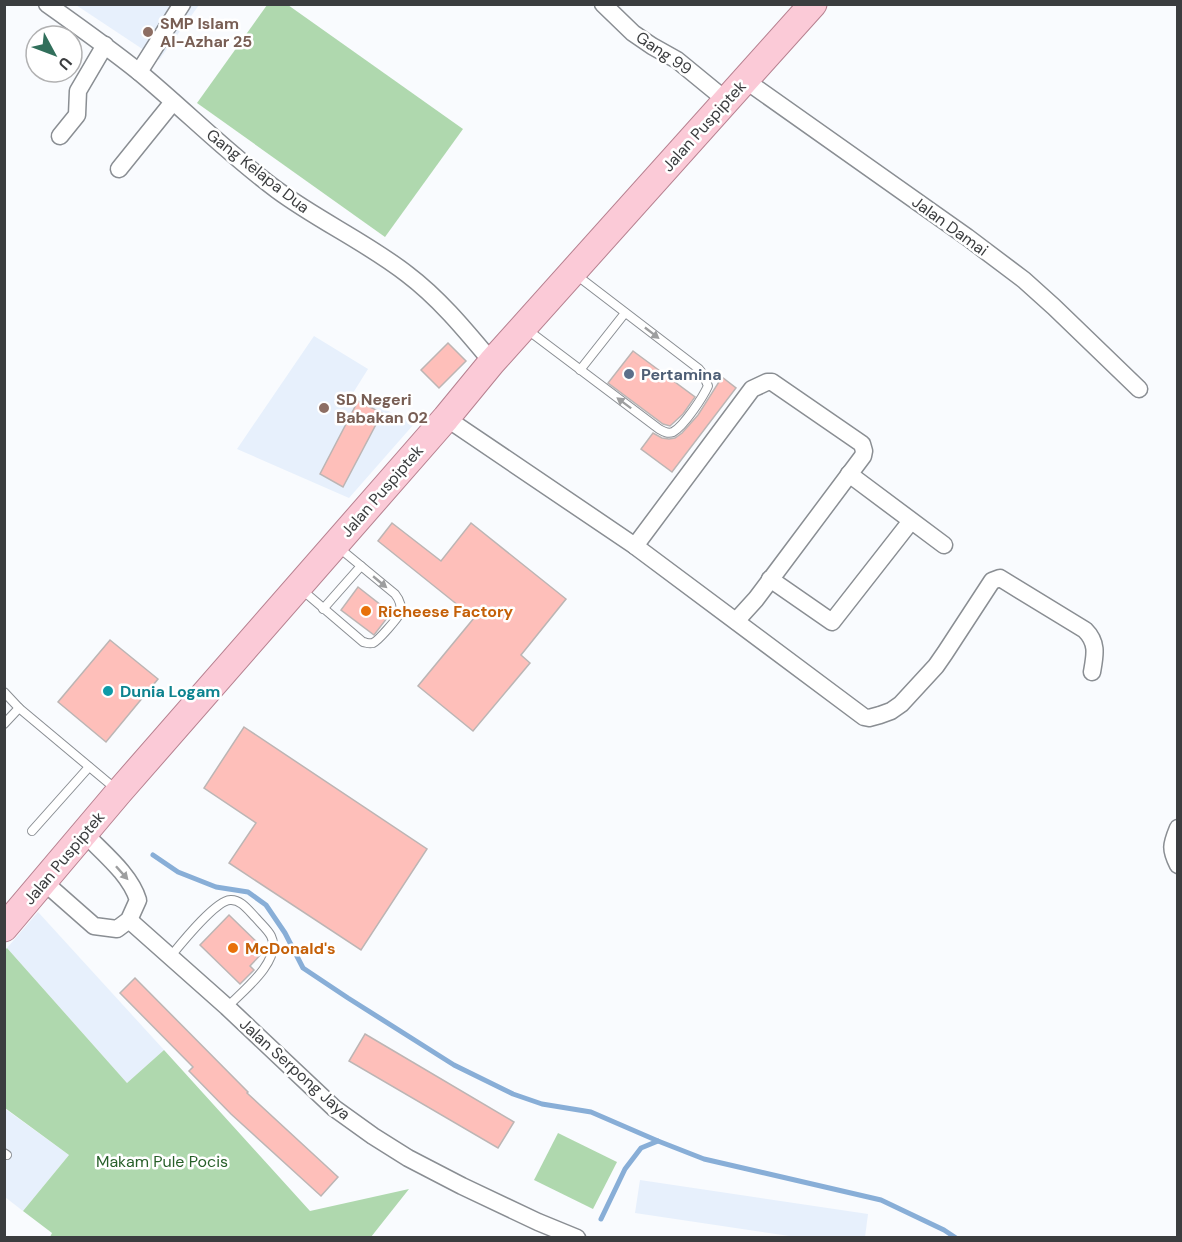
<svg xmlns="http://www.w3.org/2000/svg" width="1182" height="1242" viewBox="0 0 1182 1242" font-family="'DM Sans',sans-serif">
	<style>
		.built { fill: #e7f0fc }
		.green { fill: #afd8ae }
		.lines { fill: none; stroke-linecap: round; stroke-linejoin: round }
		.stream { stroke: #88aed7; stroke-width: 5 }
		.building { fill: #febfba; stroke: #bcb5b4; stroke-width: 1.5 }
		.lane-casing { stroke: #8a8e93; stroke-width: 10 }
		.street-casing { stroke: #8a8e93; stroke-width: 19 }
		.primary-casing { stroke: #b68190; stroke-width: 29 }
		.lane { stroke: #fff; stroke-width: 8 }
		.street { stroke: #fff; stroke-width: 16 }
		.primary { stroke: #fbcad7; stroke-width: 27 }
		.oneway { fill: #9d9e9f }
		.education-dot { fill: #8d6e63; stroke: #fff; stroke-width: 2 }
		.service-dot { fill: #5c6f8a; stroke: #fff; stroke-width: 2 }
		.food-dot { fill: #e8710a; stroke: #fff; stroke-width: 2 }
		.culture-dot { fill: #0f9aa8; stroke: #fff; stroke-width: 2 }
		.labels { text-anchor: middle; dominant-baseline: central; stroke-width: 5; stroke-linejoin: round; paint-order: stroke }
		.education-label { font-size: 16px; font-weight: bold; fill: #785e54; stroke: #fff; text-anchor: start }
		.street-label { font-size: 16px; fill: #3b3d3f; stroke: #fff }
		.service-label { font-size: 16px; font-weight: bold; fill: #4e5e75; stroke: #fff; text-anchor: start }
		.food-label { font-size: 16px; font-weight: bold; fill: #c56008; stroke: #fff; text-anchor: start }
		.culture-label { font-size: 16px; font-weight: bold; fill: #0d838f; stroke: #fff; text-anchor: start }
		.park-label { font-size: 16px; fill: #275f29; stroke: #fff }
	</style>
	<rect width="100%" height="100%" fill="#f9fbfe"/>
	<!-- built -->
	<g class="built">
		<path d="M76 5H199L159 60Z"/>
		<path d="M314 336 368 369 353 393 414 424 349 498 237 449Z"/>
		<path d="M38 912 164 1050 127 1083 7 948Z"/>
		<path d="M4 1108 69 1155 23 1211 5 1197Z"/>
		<path d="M640 1180 868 1214 865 1237H796L635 1213Z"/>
	</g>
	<!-- green -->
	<g class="green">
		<path d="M267 5H288L463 129 385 237 197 103Z"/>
		<path d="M7 948 127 1083 164 1050 310 1211 409 1189 371 1237H50L52 1233 23 1211 69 1155 5 1108 4 951Z"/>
		<path d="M558 1133 617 1162 593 1209 534 1180Z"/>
	</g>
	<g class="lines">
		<!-- stream -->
		<g class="stream">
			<path d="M153 855 178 872 216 887 248 892 266 905 285 933 303 968 348 998 454 1065 513 1094 542 1104 591 1112 658 1141 704 1159 881 1200 944 1230 956 1238"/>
			<path d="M601 1219 625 1169 641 1148 658 1141"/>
		</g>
	</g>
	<!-- building -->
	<g class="building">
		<path d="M448 343 466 361 439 388 421 370Z"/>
		<path d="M633 351 695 397 683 414 670 426 663 424 608 383Z"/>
		<path d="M722 377 736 388 672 472 641 449 653 433 662 438 669 439 675 438 682 433 698 415Z"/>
		<path d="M358 401 382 413 343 487 320 474Z"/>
		<path d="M392 523 441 561 471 523 566 599 521 655 530 663 473 731 418 686 474 618 378 541Z"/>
		<path d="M358 587 391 613 374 635 341 610Z"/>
		<path d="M110 640 158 679 106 742 58 702Z"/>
		<path d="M244 727 427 849 361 950 229 863 256 823 204 788Z"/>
		<path d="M229 915 265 950 250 966 254 970 240 984 200 945Z"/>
		<path d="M135 978 248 1092 247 1093 338 1177 321 1196 231 1114 189 1071 193 1067 120 993Z"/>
		<path d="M365 1034 514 1122 498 1148 349 1061Z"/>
	</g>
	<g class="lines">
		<!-- lane casing -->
		<g class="lane-casing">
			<g id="lane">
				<path d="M525 328 659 429C664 432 668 434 673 432 684 426 703 397 708 386L703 374 699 369 575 274"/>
				<path d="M580 370 625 313"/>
				<path d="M301 589 363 642C368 643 369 644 373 643 378 641 398 618 400 613 402 606 399 599 395 594L338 547"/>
				<path d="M323 609 361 566"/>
				<path d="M4 692 19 708 117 790"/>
				<path d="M4 724 19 708"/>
				<path d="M32 831 89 767"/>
				<path d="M170 957C180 945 215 901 230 900 241 899 249 911 256 918 261 924 268 930 271 936 283 960 242 992 227 1007"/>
				<path d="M4 1153 7 1155"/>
			</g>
		</g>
		<!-- street casing -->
		<g class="street-casing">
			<g id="street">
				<path d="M47 4C78 26 109 48 139 72 185 110 228 154 277 190 319 221 366 242 407 274 440 299 466 331 492 362"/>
				<path d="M603 4 633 33 652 46 677 60 727 101"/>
				<path d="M139 72 182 4"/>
				<path d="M745 80 967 237 1024 280 1054 307 1139 389"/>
				<path d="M60 136 77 115 78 91 105 45"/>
				<path d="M119 169 173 102"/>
				<path d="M446 418 635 546 864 717 869 718 880 715 891 711 901 704 936 666 945 653 992 581 1000 578 1085 630C1098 643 1095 655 1092 672"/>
				<path d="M849 474 944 545"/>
				<path d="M635 546 752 389 767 382H772L862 444 864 451 863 456 756 599 736 621"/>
				<path d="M770 579 832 622 911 521"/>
				<path d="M1178 828C1171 845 1170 849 1178 865"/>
				<path d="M44 882 94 926 117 929 129 920 138 900C130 874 103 853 84 833"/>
				<path d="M129 920 227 1007 334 1108 373 1136 408 1158 462 1186 538 1222 577 1238"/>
			</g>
		</g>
		<!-- primary casing -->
		<g class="primary-casing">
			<path id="primary" d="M4 928 119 792 446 418 492 362 813 4"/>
		</g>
		<!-- lane -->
		<use href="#lane" class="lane"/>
		<!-- street -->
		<use href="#street" class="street"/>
		<!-- primary -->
		<use href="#primary" class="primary"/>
	</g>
	<!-- one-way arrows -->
	<defs><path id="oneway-solid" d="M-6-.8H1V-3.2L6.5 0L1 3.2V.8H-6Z" transform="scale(1.5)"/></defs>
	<g class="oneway">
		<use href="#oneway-solid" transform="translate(652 333) rotate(38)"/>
		<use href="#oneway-solid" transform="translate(624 403) rotate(-143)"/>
		<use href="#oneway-solid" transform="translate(380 582) rotate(40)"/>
		<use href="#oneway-solid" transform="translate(122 873) rotate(48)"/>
	</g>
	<!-- markers -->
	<g class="education-dot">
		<circle cx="148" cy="32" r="6"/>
		<circle cx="324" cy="408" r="6"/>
	</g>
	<circle class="service-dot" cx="629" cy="374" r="6"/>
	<g class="food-dot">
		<circle cx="366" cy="611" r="6"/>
		<circle cx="233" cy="948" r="6"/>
	</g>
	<circle class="culture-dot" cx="108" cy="691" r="6"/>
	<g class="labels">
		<!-- education labels -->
		<g class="education-label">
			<text x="160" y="23">SMP Islam<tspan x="160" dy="18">Al-Azhar 25</tspan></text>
			<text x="336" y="399">SD Negeri<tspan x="336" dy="18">Babakan 02</tspan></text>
		</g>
		<!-- street labels -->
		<g class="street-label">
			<text transform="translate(664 53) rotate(34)">Gang 99</text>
			<text transform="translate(704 126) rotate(-48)">Jalan Puspiptek</text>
			<text transform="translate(258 171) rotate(38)">Gang Kelapa Dua</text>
			<text transform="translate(950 226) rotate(36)">Jalan Damai</text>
			<text transform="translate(382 491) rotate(-49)">Jalan Puspiptek</text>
			<text transform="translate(64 858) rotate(-50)">Jalan Puspiptek</text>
			<text transform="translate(295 1069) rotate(42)">Jalan Serpong Jaya</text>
		</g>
		<!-- service labels -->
		<g class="service-label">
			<text x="641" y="374">Pertamina</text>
		</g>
		<!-- food labels -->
		<g class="food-label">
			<text x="378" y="611">Richeese Factory</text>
			<text x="245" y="948">McDonald's</text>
		</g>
		<!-- culture labels -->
		<g class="culture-label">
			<text x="120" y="691">Dunia Logam</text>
		</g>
		<!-- park labels -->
		<g class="park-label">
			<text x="162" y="1161">Makam Pule Pocis</text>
		</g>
	</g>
	<!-- border -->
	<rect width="1182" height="1242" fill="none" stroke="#3b3d3f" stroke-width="12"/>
	<!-- north arrow -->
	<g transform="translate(54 54) rotate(131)"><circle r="28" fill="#ffffff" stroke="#b1b1b2" stroke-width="1.5"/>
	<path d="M0-4.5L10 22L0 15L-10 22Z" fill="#316f5b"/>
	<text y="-9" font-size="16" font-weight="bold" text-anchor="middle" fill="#3b3d3f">U</text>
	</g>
</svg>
